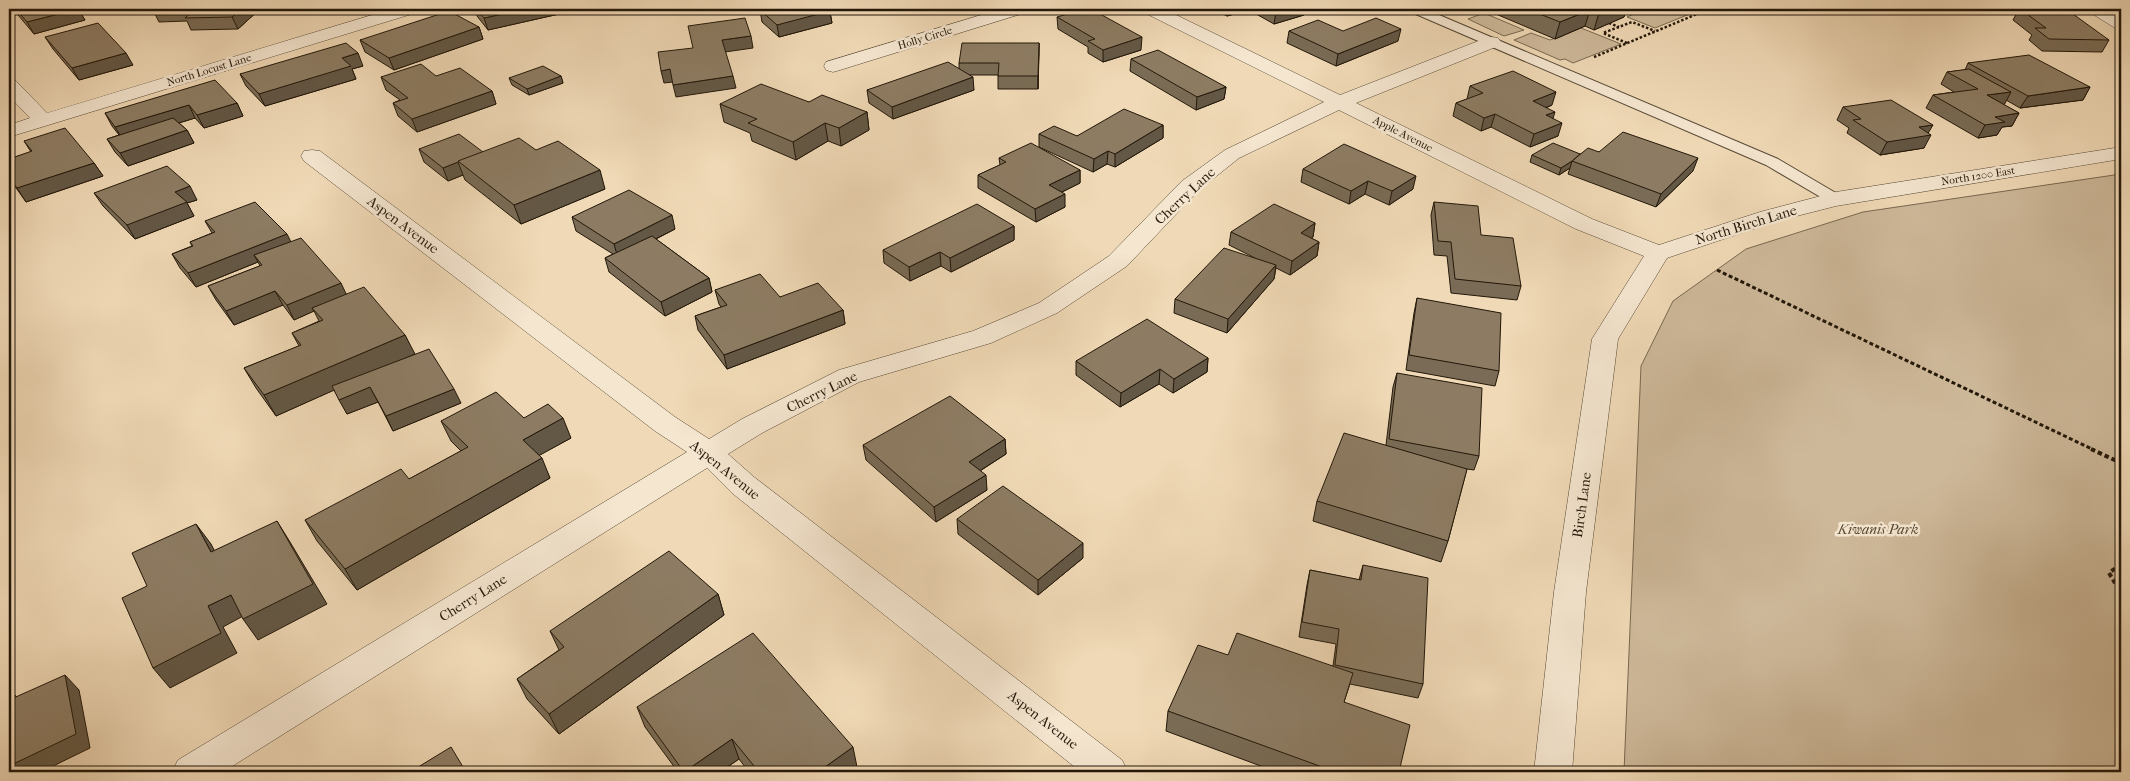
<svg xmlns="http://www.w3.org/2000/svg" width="2130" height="781" viewBox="0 0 2130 781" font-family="'IM FELL French Canon',serif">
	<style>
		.green { fill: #cdb899; stroke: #786851 }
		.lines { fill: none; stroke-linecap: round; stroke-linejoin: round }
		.service-casing { stroke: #564834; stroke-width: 2 }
		.minor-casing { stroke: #564834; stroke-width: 1 }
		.path-far2 { stroke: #221709; stroke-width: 2.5; stroke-dasharray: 2.5 2; stroke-linecap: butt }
		.path-far1 { stroke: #221709; stroke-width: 3; stroke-dasharray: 4 2.5; stroke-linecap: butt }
		.path { stroke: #221709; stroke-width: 4; stroke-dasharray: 4.5 3; stroke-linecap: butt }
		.service { fill: #f5e6d0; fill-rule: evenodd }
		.minor { fill: #f5e6d0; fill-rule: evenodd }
		.wall { fill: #796b55; stroke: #221709 }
		.shaded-wall { fill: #635745; stroke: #221709 }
		.building { fill: #8d7c63; stroke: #221709 }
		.labels { text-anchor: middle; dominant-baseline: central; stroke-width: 5; stroke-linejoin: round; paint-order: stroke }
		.far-street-label { font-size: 11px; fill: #221709; stroke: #f5e6d0 }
		.street-label { font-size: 14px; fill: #221709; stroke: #f5e6d0 }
		.park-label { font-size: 14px; font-style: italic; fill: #554734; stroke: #f5e6d0 }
	</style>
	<rect width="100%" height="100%" fill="#f0d9b6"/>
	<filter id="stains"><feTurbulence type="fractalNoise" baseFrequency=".004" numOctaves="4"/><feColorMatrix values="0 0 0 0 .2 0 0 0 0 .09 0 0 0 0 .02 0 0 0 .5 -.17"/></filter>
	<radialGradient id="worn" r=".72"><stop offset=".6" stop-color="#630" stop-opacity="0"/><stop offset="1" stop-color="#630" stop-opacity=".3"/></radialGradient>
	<!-- green -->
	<g class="green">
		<path d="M1646 9H1702L1655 28 1627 17Z"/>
		<path d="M1484 13 1524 30 1504 36 1468 19Z"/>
		<path d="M1581 28 1621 44 1573 63 1565 59 1560 60 1514 40 1531 33 1550 40Z"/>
		<path d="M2121 174V772H1624L1641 366 1673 301 1746 249 1863 212Z"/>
	</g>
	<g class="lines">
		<!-- service casing -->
		<g class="service-casing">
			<path id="service" d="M1409 9H1425L1778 159 1841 196 1843 199 1841 202H1829L1766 165 1411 12Z"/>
		</g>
		<!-- minor casing -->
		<g class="minor-casing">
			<g id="minor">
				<path d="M392 9H418L415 13 9 137V125L30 118 9 96V79L16 81 47 113Z"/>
				<path d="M1001 9H1027L1024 13 840 70 833 72 826 70 824 66 826 62Z"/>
				<path d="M1142 9H1164L1340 95 1486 38 1492 37 1498 38 1501 42 1498 46 1356 103 1592 219 1659 245 1760 212 1836 192 2121 147V159L1836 206 1777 221 1667 258 1618 339 1586 592 1572 772H1534L1554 592 1592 339 1644 256 1576 229 1339 110 1239 158 1198 191 1127 266 1057 313 991 343 859 382 762 433 728 454 754 477 1122 760 1128 772H1081L732 493 707 468 223 772H172L178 760 687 452 655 431 304 161 301 156 304 151 312 150 320 151 675 417 709 439 742 419 839 370 973 331 1039 303 1109 256 1182 181 1225 150 1324 102 1145 13Z"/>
				<path d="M2088 9H2109L2121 17V29L2115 28 2091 13Z"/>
			</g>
		</g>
		<!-- path-far2 -->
		<g class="path-far2">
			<path d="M1609 23 1619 27"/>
			<path d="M1627 43 1603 33 1632 22 1655 31"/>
			<path d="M1594 57 1709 9"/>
		</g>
		<!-- path-far1 -->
		<path class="path-far1" d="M1717 270 2094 450"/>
		<!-- path -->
		<g class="path">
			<path d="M2091 449 2121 463"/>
			<path d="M2121 564 2109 573 2121 593"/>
		</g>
		<!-- service -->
		<use href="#service" class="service"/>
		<!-- minor -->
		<use href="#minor" class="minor"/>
	</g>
	<!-- wall -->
	<g class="wall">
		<path d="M13 9H78L85 20 34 34Z"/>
		<path d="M155 9H260L238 29 191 30 187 21 159 22 153 10Z"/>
		<path d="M475 9H567L568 12 488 30 477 16Z"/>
		<path d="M766 9H841L830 12 832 23 779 37 762 22 760 10Z"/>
		<path d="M1213 9H1305L1304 15 1274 24 1249 10 1227 16Z"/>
		<path d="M1484 9H1628H1626L1624 17 1594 30 1585 26 1555 39Z"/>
		<path d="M2019 9H2040L2109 40 2102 52 2042 51 2029 40 2032 35 2013 20Z"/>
		<path d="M1057 17 1141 50 1103 62 1088 53V47L1058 29Z"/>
		<path d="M479 27 483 39 394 70 365 52 360 40Z"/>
		<path d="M1289 31 1398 41 1336 66 1287 43Z"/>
		<path d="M45 37 133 65 79 80 53 49Z"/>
		<path d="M1039 43 1038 89H998V75H969L974 90 893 119 869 103 867 90 959 69V63Z"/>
		<path d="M1131 59 1226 87 1224 99 1196 110 1130 71Z"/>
		<path d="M1968 63 2090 87 2083 100 2020 108 2006 100 2004 105 2019 113 2012 126 2002 127 1997 135 1978 138 1926 108 1933 95 1954 92 1941 84 1947 72 1965 70Z"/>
		<path d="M363 66 352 69 356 79 265 106 246 86 240 74Z"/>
		<path d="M436 76 492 91 496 104 417 132 398 116 393 103 400 100 386 90 381 77Z"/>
		<path d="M561 76 563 83 529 95 512 85 509 78Z"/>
		<path d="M1470 86 1552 105 1546 108 1553 118 1558 136 1530 147 1491 127 1481 131 1453 116 1456 103 1467 99Z"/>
		<path d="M809 102 867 112 869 130 841 146 828 141 796 160 752 141 750 133 724 122 720 104Z"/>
		<path d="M237 103 243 116 204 128 195 118 179 123 187 130 194 143 128 166 115 152 107 139 119 135 112 126 105 113Z"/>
		<path d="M1843 107 1928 133 1924 148 1880 155 1847 133 1849 128 1837 120Z"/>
		<path d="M1163 125V138L1115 167 1107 164 1093 172 1039 147V134L1077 136Z"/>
		<path d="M24 141 94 163 103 176 26 202 9 178V159L31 152Z"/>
		<path d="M419 149 483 152 536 150 605 189 521 224 465 180 463 175 448 181 424 162Z"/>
		<path d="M1599 152 1693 171 1656 207 1568 174 1570 168 1559 175 1530 162 1532 155 1580 154Z"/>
		<path d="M999 158 1080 170V183L1062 192 1065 207 1036 222 978 188V175L1000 165Z"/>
		<path d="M1303 169 1413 189 1389 205 1365 194 1349 204 1301 182Z"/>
		<path d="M94 193 197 200 187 203 194 216 135 239 103 206Z"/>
		<path d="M1434 202 1481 235 1521 286 1517 300 1451 293 1447 256 1434 255 1431 215Z"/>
		<path d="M572 217 675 229 656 239 709 278 712 292 665 316 609 272 605 258 613 254 576 231Z"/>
		<path d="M205 221 291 242 346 294 405 335 414 354 461 403 393 431 378 402 347 414 334 390 276 416 256 388 244 368 299 346 292 333 319 321 314 311 294 320 283 305 234 325 216 300 208 286 260 266 258 262 196 287 180 268 172 254 192 246 190 242 212 233Z"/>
		<path d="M1315 223 1313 237 1311 238 1319 242 1317 256 1290 275 1276 268 1274 279 1227 333 1174 313 1175 299 1255 258 1229 245 1231 232Z"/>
		<path d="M1014 226V240L951 272 941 266 910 281 884 263 883 250Z"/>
		<path d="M715 290 780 297 843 310 845 324 727 369 698 330 695 316 721 307 719 304Z"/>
		<path d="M1417 298 1499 371 1495 386 1406 370 1414 313Z"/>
		<path d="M1208 358 1207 372 1173 393 1159 384 1120 407 1076 375V361Z"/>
		<path d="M1397 373 1479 456 1474 470 1467 469 1448 541 1441 562 1313 521 1317 501 1386 445 1393 387Z"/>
		<path d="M524 418 571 438 539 455 550 478 357 590 317 541 305 520 409 479 461 451 451 441 441 421Z"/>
		<path d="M1005 439 1006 454 980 471 987 490 936 522 866 460 863 445Z"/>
		<path d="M957 519 1083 558 1038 595 958 534Z"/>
		<path d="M1363 565 1423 684 1418 698 1350 684 1344 702 1399 772H1277L1166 731 1168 711 1228 655 1333 666 1336 644 1299 637 1307 585 1310 570 1359 580Z"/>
		<path d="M718 594 724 615 559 734 527 699 517 679 559 650 550 631Z"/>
		<path d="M637 707 857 767 850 772H749L739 759 720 772H678L645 727Z"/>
	</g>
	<!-- shaded-wall -->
	<g class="shaded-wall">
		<path d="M78 9 85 20 34 34 27 22Z"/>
		<path d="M241 9H260L238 29 232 17Z"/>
		<path d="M526 9H567L568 12 488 30 484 18Z"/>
		<path d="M820 9H841L830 12 832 23 779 37 777 25Z"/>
		<path d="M873 9H885L874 12Z"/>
		<path d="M1227 9H1249V10L1227 16Z"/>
		<path d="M1287 9H1305L1304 15 1274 24 1276 12Z"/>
		<path d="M1609 9H1628H1626L1624 17 1594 30 1599 13Z"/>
		<path d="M1590 10 1585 26 1555 39 1560 22Z"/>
		<path d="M479 27 483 39 394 70 389 58Z"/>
		<path d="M1401 29 1398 41 1336 66 1338 54Z"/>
		<path d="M751 36 753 48 725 52 722 40Z"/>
		<path d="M1142 37 1141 50 1103 62V50Z"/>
		<path d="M1039 43V55L1038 89V76Z"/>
		<path d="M126 53 133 65 79 80 72 68Z"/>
		<path d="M358 53 363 66 352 69 356 79 265 106 259 94 342 58Z"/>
		<path d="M670 69 673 82 664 83 661 71Z"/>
		<path d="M561 76 563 83 529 95 527 89Z"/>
		<path d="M733 76 736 88 676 97 673 85Z"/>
		<path d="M973 77 974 90 893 119 892 107Z"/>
		<path d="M1226 87 1224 99 1196 110 1197 97Z"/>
		<path d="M2090 87 2083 100 2020 108 2028 96Z"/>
		<path d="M492 91 496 104 417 132 412 119Z"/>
		<path d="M1556 92 1552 105 1529 114 1533 101Z"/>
		<path d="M2011 92 2004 105 1987 95Z"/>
		<path d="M237 103 243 116 204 128 197 115Z"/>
		<path d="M189 105 195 118 123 140 115 127Z"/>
		<path d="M867 112 869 130 841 146 839 128Z"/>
		<path d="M1555 112 1551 125 1546 115Z"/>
		<path d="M2019 113 2012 126 2002 127 1997 135 1978 138 1985 125 1995 117Z"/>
		<path d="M1495 114 1491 127 1481 131 1484 118Z"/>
		<path d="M825 123 828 141 796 160 793 142Z"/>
		<path d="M1562 123 1558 136 1530 147 1534 134Z"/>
		<path d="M1163 125V138L1115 167V154Z"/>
		<path d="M1933 125 1927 135H1931L1924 148 1880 155 1887 142 1919 127Z"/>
		<path d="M187 130 194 143 128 166 120 153Z"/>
		<path d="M1108 151 1107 164 1093 172 1094 159Z"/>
		<path d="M1698 158 1693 171 1656 207 1661 194Z"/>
		<path d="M1572 161 1570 168 1559 175 1561 168Z"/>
		<path d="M458 162 463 175 448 181 443 168Z"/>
		<path d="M94 163 103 176 26 202 17 188Z"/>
		<path d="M600 170 605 189 521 224 514 205Z"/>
		<path d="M1080 170V183L1050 198 1049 185Z"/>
		<path d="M1416 176 1413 189 1389 205 1392 191Z"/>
		<path d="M1368 181 1365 194 1349 204 1351 191Z"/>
		<path d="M190 186 197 200 187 203 194 216 135 239 127 225 175 192Z"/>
		<path d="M1065 194V207L1036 222 1035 209Z"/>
		<path d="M672 215 675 229 618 258 614 244Z"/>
		<path d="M1315 223 1313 237 1298 247 1301 233Z"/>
		<path d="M1014 226V240L951 272 950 258Z"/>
		<path d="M287 234 294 248 254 255 258 262 196 287 188 273Z"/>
		<path d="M1319 242 1317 256 1290 275 1292 261Z"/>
		<path d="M940 252 941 266 910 281 909 267Z"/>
		<path d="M1276 265 1274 279 1227 333 1228 319Z"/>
		<path d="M709 278 712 292 665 316 661 302Z"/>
		<path d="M341 283 348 298 312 308 314 311 294 320 287 305Z"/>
		<path d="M275 291 283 305 234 325 226 311Z"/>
		<path d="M843 310 845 324 727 369 724 355Z"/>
		<path d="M405 335 415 354 276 416 264 395Z"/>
		<path d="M1208 358 1207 372 1173 393 1174 379Z"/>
		<path d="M1160 369 1159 384 1120 407 1121 393Z"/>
		<path d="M370 387 378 402 347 414 339 400Z"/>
		<path d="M454 389 461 403 393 431 386 416Z"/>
		<path d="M563 418 571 438 531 460 523 440Z"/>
		<path d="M1005 439 1006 454 970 477 969 462Z"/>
		<path d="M542 458 550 478 357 590 345 569Z"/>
		<path d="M986 475 987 490 936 522 934 507Z"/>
		<path d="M277 521 290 542 327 604 258 640 243 619Z"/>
		<path d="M196 524 211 544 226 573 211 552Z"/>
		<path d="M1083 543V558L1038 595V580Z"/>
		<path d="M718 594 724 615 559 734 549 714Z"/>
		<path d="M231 595 245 615 223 627 237 653 170 688 153 668 208 606Z"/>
		<path d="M9 599 14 612 9 615Z"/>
		<path d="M65 675 79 690 90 748 41 772H9V766Z"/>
		<path d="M9 689 19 699 9 702Z"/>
		<path d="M732 739 739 759 720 772H684Z"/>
		<path d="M853 747 857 767 850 772H818Z"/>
	</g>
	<!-- building -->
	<g class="building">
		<path d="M16 9H78L27 22Z"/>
		<path d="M155 9H241L232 17 185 18 195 9 153 10Z"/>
		<path d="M476 9H526L484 18Z"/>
		<path d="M766 9H827L830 11 777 25 760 10Z"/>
		<path d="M1085 9H1091L1142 37 1103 50 1088 41 1095 39 1057 17Z"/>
		<path d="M1270 9H1287L1276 12Z"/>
		<path d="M1527 9H1609L1599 13 1590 10 1560 22Z"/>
		<path d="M2020 9H2066L2109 40 2049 39 2035 28H2046Z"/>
		<path d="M449 11 479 27 389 58 360 40Z"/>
		<path d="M745 18 751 36 722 40 733 76 673 85 670 69 661 71 658 52 693 48 688 26Z"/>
		<path d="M1376 18 1401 29 1338 54 1289 31 1318 20 1343 31Z"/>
		<path d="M98 23 126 53 72 68 45 37Z"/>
		<path d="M346 43 358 53 342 58 351 66 259 94 240 74Z"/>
		<path d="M962 43H1039L1038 76H998L999 63H959Z"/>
		<path d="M1158 50 1226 87 1197 97 1131 59Z"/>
		<path d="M2029 55 2090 87 2028 96 1968 63Z"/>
		<path d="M948 62 973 77 892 107 867 90Z"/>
		<path d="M421 64 436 76 460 68 492 91 412 119 393 103 408 98 381 77Z"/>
		<path d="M543 66 561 76 527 89 509 78Z"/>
		<path d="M1969 69 2011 92 1987 95 2019 113 1995 117 2005 122 1985 125 1933 95 1978 89 1947 72Z"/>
		<path d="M1513 71 1556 92 1533 101 1555 112 1546 115 1562 123 1534 134 1495 114 1484 118 1456 103 1483 93 1470 86Z"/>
		<path d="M215 80 237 103 197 115 189 105 115 127 105 113Z"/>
		<path d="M761 84 809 102 822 95 867 112 839 128 825 123 793 142 748 123 757 119 720 104Z"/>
		<path d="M1891 100 1933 125 1919 127 1931 135 1887 142 1853 120 1861 119 1843 107Z"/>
		<path d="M1124 109 1163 125 1115 154 1108 151 1094 159 1039 134 1054 126 1077 136Z"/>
		<path d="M173 118 187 130 120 153 107 139Z"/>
		<path d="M65 128 94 163 17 188 9 177V159L32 151 24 141Z"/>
		<path d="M1623 132 1698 158 1661 194 1572 161 1588 148 1599 152Z"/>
		<path d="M459 134 483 152 443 168 419 149Z"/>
		<path d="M519 138 536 150 558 141 600 170 514 205 458 161Z"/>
		<path d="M1031 143 1080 170 1049 185 1065 194 1035 209 978 175 1006 162 999 158Z"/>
		<path d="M1553 143 1580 154 1572 161 1561 168 1532 155Z"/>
		<path d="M1344 144 1416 176 1392 191 1368 181 1351 191 1303 169Z"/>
		<path d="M167 166 190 186 175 192 187 202 127 225 94 193Z"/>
		<path d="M629 190 672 215 614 244 572 217Z"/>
		<path d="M255 202 287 234 188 273 172 254 193 246 190 242 215 232 205 221Z"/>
		<path d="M1434 202 1478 206 1481 235 1513 238 1521 286 1455 279 1451 242 1438 241Z"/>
		<path d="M977 204 1014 226 950 258 940 252 909 267 883 250Z"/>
		<path d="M1274 204 1315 223 1301 233 1319 242 1292 261 1231 232Z"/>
		<path d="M652 236 709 278 661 302 605 258Z"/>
		<path d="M301 238 341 283 287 305 275 291 226 311 208 286 262 265 254 255Z"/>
		<path d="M1224 248 1276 265 1228 319 1175 299Z"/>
		<path d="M760 274 780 297 818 283 843 310 724 355 695 316 727 305 715 290Z"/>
		<path d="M364 287 405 335 264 395 244 368 301 345 292 333 323 320 312 308Z"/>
		<path d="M1417 298 1501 313 1499 371 1409 355Z"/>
		<path d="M1147 319 1208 358 1174 379 1160 369 1121 393 1076 361Z"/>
		<path d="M429 349 454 389 386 416 370 387 339 400 332 386Z"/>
		<path d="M1397 373 1482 388 1479 456 1389 439Z"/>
		<path d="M496 392 524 418 548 404 563 418 523 440 542 458 345 569 305 520 401 469 409 479 468 447 441 421Z"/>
		<path d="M950 396 1005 439 969 462 986 475 934 507 863 445Z"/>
		<path d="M1344 433 1467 469 1448 541 1317 501Z"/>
		<path d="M1003 486 1083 543 1038 580 957 519Z"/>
		<path d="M277 521 313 584 243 619 231 595 208 606 221 633 153 668 122 598 147 586 132 553 196 524 211 552Z"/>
		<path d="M669 551 718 594 549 714 517 679 564 647 550 631Z"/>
		<path d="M1363 565 1428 578 1423 684 1335 665 1339 629 1302 622 1310 570 1361 580Z"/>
		<path d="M753 633 853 747 818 772H759L732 739 684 772 637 707Z"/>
		<path d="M1237 633 1353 673 1344 702 1410 725 1399 772H1336L1168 711 1198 645 1228 655Z"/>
		<path d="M65 675 76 734 9 766V700Z"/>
		<path d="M451 747 466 772H410Z"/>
	</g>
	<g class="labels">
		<!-- far-street labels -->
		<g class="far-street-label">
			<text transform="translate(925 38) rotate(-17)">Holly Circle</text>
			<text transform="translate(209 70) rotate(-17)">North Locust Lane</text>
			<text transform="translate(1403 134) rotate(27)">Apple Avenue</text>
			<text transform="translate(1978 176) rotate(-9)">North 1200 East</text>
		</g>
		<!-- street labels -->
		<g class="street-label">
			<text transform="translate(1185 196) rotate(-43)">Cherry Lane</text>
			<text transform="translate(403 225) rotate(37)">Aspen Avenue</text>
			<text transform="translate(1746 225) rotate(-17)">North Birch Lane</text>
			<text transform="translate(822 392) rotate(-26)">Cherry Lane</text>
			<text transform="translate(725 470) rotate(39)">Aspen Avenue</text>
			<text transform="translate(1582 505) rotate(-82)">Birch Lane</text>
			<text transform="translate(473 598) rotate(-32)">Cherry Lane</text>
			<text transform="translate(1043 720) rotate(38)">Aspen Avenue</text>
		</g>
		<!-- park labels -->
		<g class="park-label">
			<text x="1878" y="529">Kiwanis Park</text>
		</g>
	</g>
	<!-- margin -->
	<rect width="2130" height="781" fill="none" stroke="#f0d9b6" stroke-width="30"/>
	<rect x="10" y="10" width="2110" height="761" fill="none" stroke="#221709" stroke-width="2.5"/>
	<rect x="15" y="15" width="2100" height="751" fill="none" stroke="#221709"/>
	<rect width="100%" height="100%" filter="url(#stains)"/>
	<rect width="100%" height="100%" fill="url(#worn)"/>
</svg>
